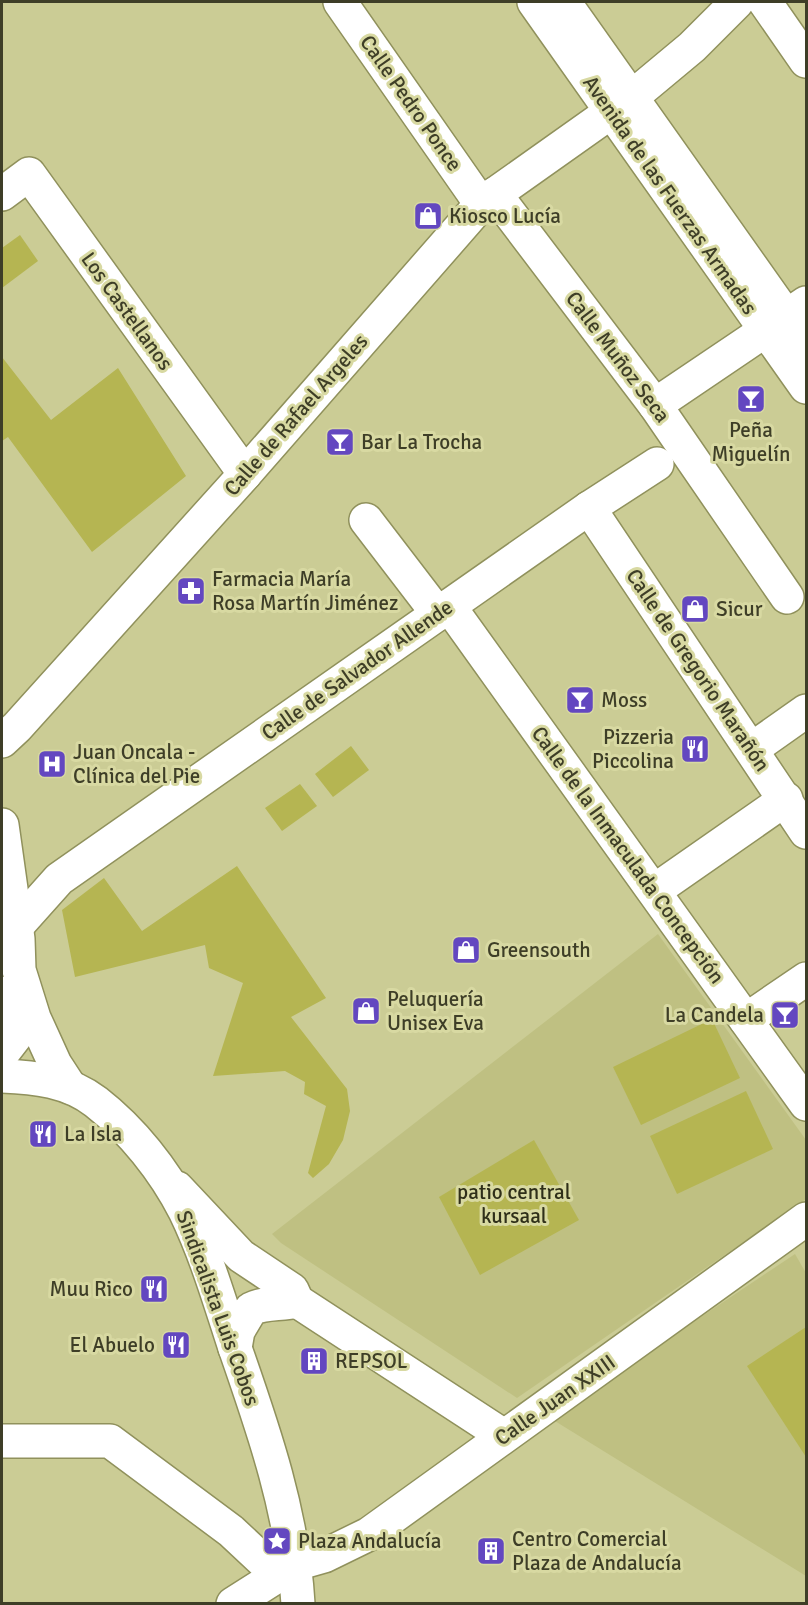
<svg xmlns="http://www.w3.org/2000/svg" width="808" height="1605" viewBox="0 0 808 1605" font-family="Signika,sans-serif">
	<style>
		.built { fill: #bfc082 }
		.green { fill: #b5b552 }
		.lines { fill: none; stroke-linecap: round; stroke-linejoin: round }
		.street-casing { stroke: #90915c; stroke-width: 36 }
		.secondary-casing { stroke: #90915c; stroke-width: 36 }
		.street { stroke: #fff; stroke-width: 33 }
		.secondary { stroke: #fff; stroke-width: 33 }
		.labels { text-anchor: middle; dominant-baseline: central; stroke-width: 6; stroke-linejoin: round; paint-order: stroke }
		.street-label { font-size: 21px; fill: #3e3e27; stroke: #d8d9a2 }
		.poi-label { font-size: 21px; fill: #3e3e27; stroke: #d8d9a2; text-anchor: start }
		.park-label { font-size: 21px; fill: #2f2f19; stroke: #d8d9a2 }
	</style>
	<rect width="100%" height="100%" fill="#cbcc95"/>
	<!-- built -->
	<g class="built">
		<path d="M658 934 806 1140V1199L517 1398 281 1243 272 1234Z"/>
		<path d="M795 1254 806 1273V1576L550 1418Z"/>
	</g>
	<!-- green -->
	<g class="green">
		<path d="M20 235 38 261 2 288V248Z"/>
		<path d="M2 357 51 420 118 368 186 476 92 552 8 437 2 441Z"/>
		<path d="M351 746 369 770 333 797 315 774Z"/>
		<path d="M300 784 317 806 282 831 265 808Z"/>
		<path d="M237 866 326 998 291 1017 347 1089 350 1111 343 1140 329 1164 313 1178 308 1173 326 1106 304 1094 305 1082 285 1071 213 1076 243 983 209 968 205 945 75 977 62 910 104 878 142 931Z"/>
		<path d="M712 1019 740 1078 641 1125 613 1067Z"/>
		<path d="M746 1091 773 1149 677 1194 650 1136Z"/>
		<path d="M534 1140 579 1220 480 1275 439 1197Z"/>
		<path d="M806 1327V1457L747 1366Z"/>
	</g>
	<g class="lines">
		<!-- street casing -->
		<g class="street-casing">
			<g id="street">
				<path d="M340 2 481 204"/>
				<path d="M765 2 806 61"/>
				<path d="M2 194 29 174 245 474"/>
				<path d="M495 194 655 405 787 597"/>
				<path d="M655 405 806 303"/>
				<path d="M589 508 806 832"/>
				<path d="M366 520 438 614"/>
				<path d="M449 606 806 1104"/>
				<path d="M2 741 17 727 245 474 481 204 632 97 692 47 737 2"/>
				<path d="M752 749 806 711"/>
				<path d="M654 891 786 799"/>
				<path d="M17 926 59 879 589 508 657 464"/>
				<path d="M746 1020 806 979"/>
				<path d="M177 1188 241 1256 292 1290 297 1301 504 1436"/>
				<path d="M235 1348 238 1331 251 1309C265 1302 281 1305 297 1301"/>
				<path d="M2 1441H110L231 1531 277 1574"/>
				<path d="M296 1564 324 1556 369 1534 806 1219"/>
			</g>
		</g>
		<!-- secondary casing -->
		<g class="secondary-casing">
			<g id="secondary">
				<path d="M534 2 806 387"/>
				<path d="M564 2 806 344"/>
				<path d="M2 825 18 939 19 970 34 1018 55 1064 70 1087"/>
				<path d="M2 1054 19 1032 12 991"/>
				<path d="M2 1076C35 1077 69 1081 96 1102 132 1130 164 1170 185 1211 206 1254 220 1302 235 1348 264 1431 293 1515 298 1604"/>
				<path d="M233 1604 296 1564"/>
			</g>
		</g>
		<!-- street -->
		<use href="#street" class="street"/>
		<!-- secondary -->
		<use href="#secondary" class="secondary"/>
	</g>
	<!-- icons -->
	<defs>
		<g id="shop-square" transform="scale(1.5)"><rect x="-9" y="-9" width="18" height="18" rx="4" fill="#6347c0" stroke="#d8d9a2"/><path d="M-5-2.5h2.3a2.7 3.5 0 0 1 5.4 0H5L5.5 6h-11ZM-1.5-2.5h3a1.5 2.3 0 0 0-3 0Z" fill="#fff"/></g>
		<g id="bar-square" transform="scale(1.5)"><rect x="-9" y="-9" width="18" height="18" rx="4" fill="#6347c0" stroke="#d8d9a2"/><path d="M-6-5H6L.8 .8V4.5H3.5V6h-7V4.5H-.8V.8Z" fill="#fff"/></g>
		<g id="pharmacy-square" transform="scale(1.5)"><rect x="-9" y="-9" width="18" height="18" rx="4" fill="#6347c0" stroke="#d8d9a2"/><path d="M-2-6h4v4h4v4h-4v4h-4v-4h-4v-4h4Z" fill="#fff"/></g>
		<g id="restaurant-square" transform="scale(1.5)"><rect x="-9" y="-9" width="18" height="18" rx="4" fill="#6347c0" stroke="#d8d9a2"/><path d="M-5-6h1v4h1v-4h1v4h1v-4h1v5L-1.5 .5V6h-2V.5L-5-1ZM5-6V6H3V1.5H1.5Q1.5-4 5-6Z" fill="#fff"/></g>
		<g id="hospital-square" transform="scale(1.5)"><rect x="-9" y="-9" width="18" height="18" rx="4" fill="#6347c0" stroke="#d8d9a2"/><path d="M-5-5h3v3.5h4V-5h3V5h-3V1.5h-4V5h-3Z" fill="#fff"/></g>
		<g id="building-square" transform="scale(1.5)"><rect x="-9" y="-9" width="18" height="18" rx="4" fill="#6347c0" stroke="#d8d9a2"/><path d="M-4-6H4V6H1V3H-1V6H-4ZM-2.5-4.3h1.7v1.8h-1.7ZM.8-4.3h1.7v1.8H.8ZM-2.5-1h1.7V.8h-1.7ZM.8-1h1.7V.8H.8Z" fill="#fff"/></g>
		<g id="sight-square" transform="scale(1.5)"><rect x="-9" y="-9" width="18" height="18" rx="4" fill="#6347c0" stroke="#d8d9a2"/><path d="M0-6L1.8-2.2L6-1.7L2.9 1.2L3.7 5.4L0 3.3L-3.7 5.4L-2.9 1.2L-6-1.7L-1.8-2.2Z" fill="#fff"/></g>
	</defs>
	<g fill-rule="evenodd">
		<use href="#shop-square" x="428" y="216"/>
		<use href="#bar-square" x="751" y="399"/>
		<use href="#bar-square" x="340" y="442"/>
		<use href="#pharmacy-square" x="191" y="591"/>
		<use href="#shop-square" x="695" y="609"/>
		<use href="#bar-square" x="580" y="700"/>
		<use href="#restaurant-square" x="695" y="749"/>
		<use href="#hospital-square" x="52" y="764"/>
		<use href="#shop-square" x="466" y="950"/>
		<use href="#shop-square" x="366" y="1011"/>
		<use href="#bar-square" x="785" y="1015"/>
		<use href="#restaurant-square" x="43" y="1134"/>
		<use href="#restaurant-square" x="154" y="1289"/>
		<use href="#restaurant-square" x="176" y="1345"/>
		<use href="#building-square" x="314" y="1361"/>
		<use href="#sight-square" x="277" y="1541"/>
		<use href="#building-square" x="491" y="1551"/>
	</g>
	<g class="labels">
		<!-- street labels -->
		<g class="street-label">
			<text transform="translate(411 103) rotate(55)">Calle Pedro Ponce</text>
			<text transform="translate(670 195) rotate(55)">Avenida de las Fuerzas Armadas</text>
			<text transform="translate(127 311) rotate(54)">Los Castellanos</text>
			<text transform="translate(618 357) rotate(53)">Calle Muñoz Seca</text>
			<text transform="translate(296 415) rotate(-49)">Calle de Rafael Argeles</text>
			<text transform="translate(357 670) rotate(-35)">Calle de Salvador Allende</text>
			<text transform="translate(698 670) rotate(56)">Calle de Gregorio Marañón</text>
			<text transform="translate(628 855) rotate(54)">Calle de la Inmaculada Concepción</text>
			<text transform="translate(218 1308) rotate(70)">Sindicalista Luis Cobos</text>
			<text transform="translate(555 1400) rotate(-35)">Calle Juan XXIII</text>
		</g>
		<!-- poi labels -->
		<g class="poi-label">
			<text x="449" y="216">Kiosco Lucía</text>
			<text x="751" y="430" text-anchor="middle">Peña<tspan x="751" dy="24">Miguelín</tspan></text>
			<text x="361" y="442">Bar La Trocha</text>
			<text x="212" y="579">Farmacia María<tspan x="212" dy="24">Rosa Martín Jiménez</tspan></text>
			<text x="716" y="609">Sicur</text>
			<text x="601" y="700">Moss</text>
			<text x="674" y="737" text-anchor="end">Pizzeria<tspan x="674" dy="24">Piccolina</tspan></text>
			<text x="73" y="752">Juan Oncala -<tspan x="73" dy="24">Clínica del Pie</tspan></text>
			<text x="487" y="950">Greensouth</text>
			<text x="387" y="999">Peluquería<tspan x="387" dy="24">Unisex Eva</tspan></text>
			<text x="764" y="1015" text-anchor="end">La Candela</text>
			<text x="64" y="1134">La Isla</text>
			<text x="133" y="1289" text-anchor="end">Muu Rico</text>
			<text x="155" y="1345" text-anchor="end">El Abuelo</text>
			<text x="335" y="1361">REPSOL</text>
			<text x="512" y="1539">Centro Comercial<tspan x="512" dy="24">Plaza de Andalucía</tspan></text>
			<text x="298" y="1541">Plaza Andalucía</text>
		</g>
		<!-- park labels -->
		<g class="park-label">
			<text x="514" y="1192">patio central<tspan x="514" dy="24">kursaal</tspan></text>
		</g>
	</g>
	<!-- border -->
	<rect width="808" height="1605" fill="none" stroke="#3e3e27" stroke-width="6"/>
</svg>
